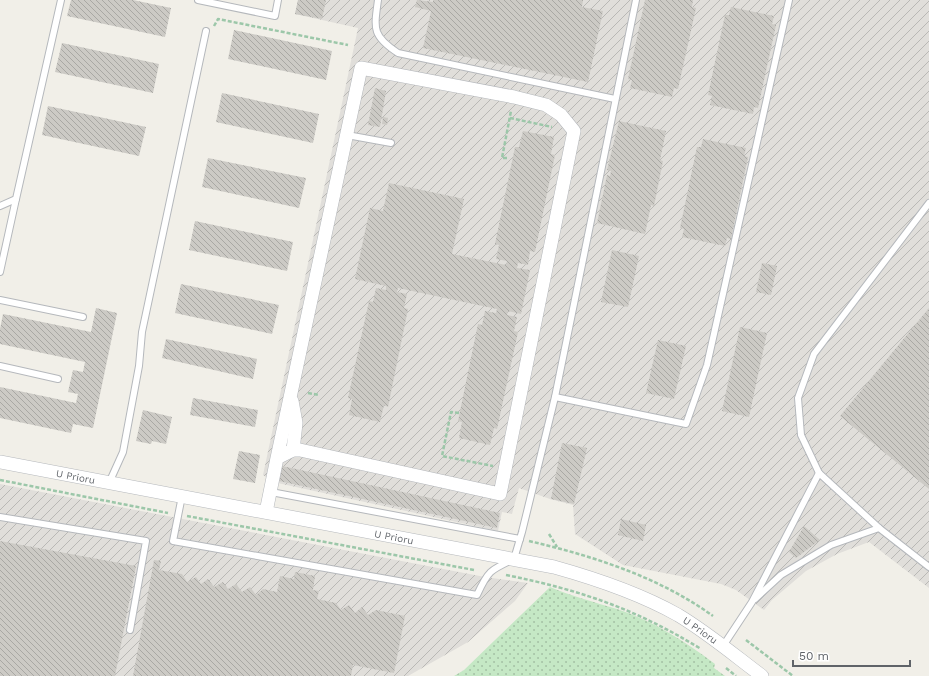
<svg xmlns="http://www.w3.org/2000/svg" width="929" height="676" viewBox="0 0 929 676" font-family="'Work Sans',sans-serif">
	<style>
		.industrial { fill: url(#industrial-furrows) }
		.grass { fill: url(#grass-dots) }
		.building { fill: url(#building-back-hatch) }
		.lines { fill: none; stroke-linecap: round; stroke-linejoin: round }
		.service-casing { stroke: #b5b8bc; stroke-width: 8 }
		.minor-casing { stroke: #b5b8bc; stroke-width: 14 }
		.path { stroke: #9cc7a9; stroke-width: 2.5; stroke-dasharray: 4 2; stroke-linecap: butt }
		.service { stroke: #fff; stroke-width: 6 }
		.minor { stroke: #fff; stroke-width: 13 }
		.labels { text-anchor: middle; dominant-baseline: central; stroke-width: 3.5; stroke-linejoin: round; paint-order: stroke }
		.street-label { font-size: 10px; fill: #5f6368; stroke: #fff }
	</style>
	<defs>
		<pattern id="industrial-furrows" width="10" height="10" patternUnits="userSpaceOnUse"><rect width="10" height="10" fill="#e0deda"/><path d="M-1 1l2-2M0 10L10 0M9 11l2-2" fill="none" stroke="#b9b8b5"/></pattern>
		<pattern id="grass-dots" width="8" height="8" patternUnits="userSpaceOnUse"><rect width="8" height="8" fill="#c5e8c5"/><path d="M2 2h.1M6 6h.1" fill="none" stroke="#a3c0a4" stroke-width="1.8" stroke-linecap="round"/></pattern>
		<pattern id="building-back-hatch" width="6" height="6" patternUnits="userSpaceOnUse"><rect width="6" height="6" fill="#cccac5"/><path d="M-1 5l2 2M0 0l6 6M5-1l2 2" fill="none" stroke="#a9a8a4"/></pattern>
	</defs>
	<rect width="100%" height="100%" fill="#f1efe8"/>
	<!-- industrial -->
	<g class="industrial">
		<path d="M298 0H929V588L869 542 837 554 806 571 772 600 764 610 736 590 721 584 623 565 575 534 573 505 550 499 519 488 512 514 502 512 498 531 273 482 263 475 358 28 295 14Z"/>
		<path d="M0 484 485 577 528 583 515 601 468 642 408 676H0Z"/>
	</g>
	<!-- grass -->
	<path class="grass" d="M550 587C571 596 594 602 617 609 653 621 685 641 715 664L714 668 725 676H454L464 670Z"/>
	<!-- building -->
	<g class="building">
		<path d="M71 0H133L171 8 165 37 67 16Z"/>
		<path d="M298 0H326L322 19 295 14Z"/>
		<path d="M417 0 433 2V0H583L582 7 603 11 588 82 423 48 431 11 415 7Z"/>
		<path d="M645 0H693L692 7 696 8 678 89 674 88 672 97 630 88 632 80 628 79Z"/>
		<path d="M731 7 774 16 772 24 776 25 758 108 754 107 753 114 710 105 712 96 708 95 725 15H729Z"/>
		<path d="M234 30 332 51 326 80 228 59Z"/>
		<path d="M62 43 159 64 153 93 55 72Z"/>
		<path d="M375 88 386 91 380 127 368 125Z"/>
		<path d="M222 93 319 114 313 143 216 122Z"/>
		<path d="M48 106 146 127 139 156 42 135Z"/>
		<path d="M383 117 388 118 387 125 382 124Z"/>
		<path d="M619 121 666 131 660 160 663 161 654 206 651 205 645 234 597 223 607 175 610 176 611 171 607 170Z"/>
		<path d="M523 131 554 137 551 154 555 155 535 252 530 251 528 265 518 263 517 268 530 270 521 314 508 311 507 315 517 317 514 331 518 332 497 429 494 428 490 445 459 438 462 422 458 421 478 324 482 325 485 311 496 313 497 309 398 288 397 292 407 294 404 308 408 309 388 407 384 405 380 422 349 415 352 399 348 398 369 301 373 302 376 288 386 290V286L355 279 370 208 383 211 389 183 464 199 452 254 506 265 507 261 496 259 499 245 495 244 515 147H519Z"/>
		<path d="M703 139 746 148 744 156 748 157 731 239 727 238 725 246 682 237 684 229 680 228 697 147H701Z"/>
		<path d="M208 158 306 178 299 208 202 187Z"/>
		<path d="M195 221 293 242 287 271 189 250Z"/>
		<path d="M612 250 639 256 628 307 601 302Z"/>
		<path d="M762 263 777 266 771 295 756 292Z"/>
		<path d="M181 284 279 305 272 334 175 313Z"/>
		<path d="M96 308 117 313 93 428 73 424 71 433 0 418V387L76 403 78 394 68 392 73 370 83 372 85 362 0 344V329L3 314 91 332Z"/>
		<path d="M929 308V489L840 416Z"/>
		<path d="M740 327 767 333 749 417 722 411Z"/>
		<path d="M166 339 257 359 253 379 162 358Z"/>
		<path d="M658 340 686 346 674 399 646 393Z"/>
		<path d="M193 398 258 410 255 427 190 415Z"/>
		<path d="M143 410 172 417 166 444 152 441 151 444 136 441Z"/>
		<path d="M562 443 587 448 574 504 551 499Z"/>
		<path d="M239 451 260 455 255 483 233 479Z"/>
		<path d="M282 466 500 513 497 528 279 481Z"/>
		<path d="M621 519 646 525 643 541 618 535Z"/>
		<path d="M804 526 820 540 796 558 789 552Z"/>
		<path d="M0 541 136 566 115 676H0Z"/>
		<path d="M154 560 161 561 159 570 182 574 187 582 196 577 201 584 208 579 214 587 223 582 228 589 236 584 242 592 250 587 256 595 263 589 277 592 280 576 294 579 295 572 315 576 313 590 319 591 317 599 336 603 341 610 349 605 355 613 362 607 368 615 376 610 405 616 394 673 353 665 351 676H133Z"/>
	</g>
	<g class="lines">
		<!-- service casing -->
		<g class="service-casing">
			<g id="service">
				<path d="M198 0 275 16 278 0"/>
				<path d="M378 0C374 29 372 36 398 53L615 99"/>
				<path d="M347 135 391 143"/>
				<path d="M929 203 814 354 798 398 801 435 819 473 879 528 929 567"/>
				<path d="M0 206 16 199 61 0"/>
				<path d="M0 272 16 199"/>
				<path d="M0 300 83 317"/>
				<path d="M0 366 58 379"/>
				<path d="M555 397 686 424 707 365 789 0"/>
				<path d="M109 483 123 452 139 366 142 332 206 31"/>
				<path d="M271 492 520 539"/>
				<path d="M182 496 173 541 477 595C488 571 490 570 514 559L522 532 555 397 636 0"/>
				<path d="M0 517 146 541 130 630"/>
				<path d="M755 599 781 575 831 545 879 528"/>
				<path d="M723 646 752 602 819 473"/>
			</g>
		</g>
		<!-- minor casing -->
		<g class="minor-casing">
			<g id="minor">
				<path d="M292 401 296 423 293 450"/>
				<path id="s1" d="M0 462 554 567C597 579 639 593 678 615 708 633 734 655 762 676"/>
				<path d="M266 512 277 458 293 450H300L500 494 574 131 561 115 546 105 514 97 361 68 277 458"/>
			</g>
		</g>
		<!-- path -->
		<g class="path">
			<path d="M214 26 218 19 348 45"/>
			<path d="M510 118 552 127"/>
			<path d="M507 158H502L511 111"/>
			<path d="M308 393 319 395"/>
			<path d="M459 413 451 412 442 456 493 466"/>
			<path d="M0 480 168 513"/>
			<path d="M187 516 474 570"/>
			<path d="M549 534 557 547"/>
			<path d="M529 541C593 556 659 577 713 616"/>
			<path d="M506 575C580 590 636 609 701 649"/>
			<path d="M746 640 793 676"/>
			<path d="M726 668 736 676"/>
		</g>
		<!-- service -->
		<use href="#service" class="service"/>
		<!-- minor -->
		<use href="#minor" class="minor"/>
	</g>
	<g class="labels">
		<!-- street labels -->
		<g class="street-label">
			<text stroke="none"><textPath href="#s1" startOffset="77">U Prioru</textPath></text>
			<text stroke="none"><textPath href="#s1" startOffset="401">U Prioru</textPath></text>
			<text stroke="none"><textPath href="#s1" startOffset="724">U Prioru</textPath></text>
		</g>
	</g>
	<!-- scale -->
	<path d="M793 660v6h117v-6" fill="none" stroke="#5f6368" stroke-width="2"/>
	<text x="799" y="660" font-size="12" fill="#5f6368" stroke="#ffffff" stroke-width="3" paint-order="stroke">50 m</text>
</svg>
